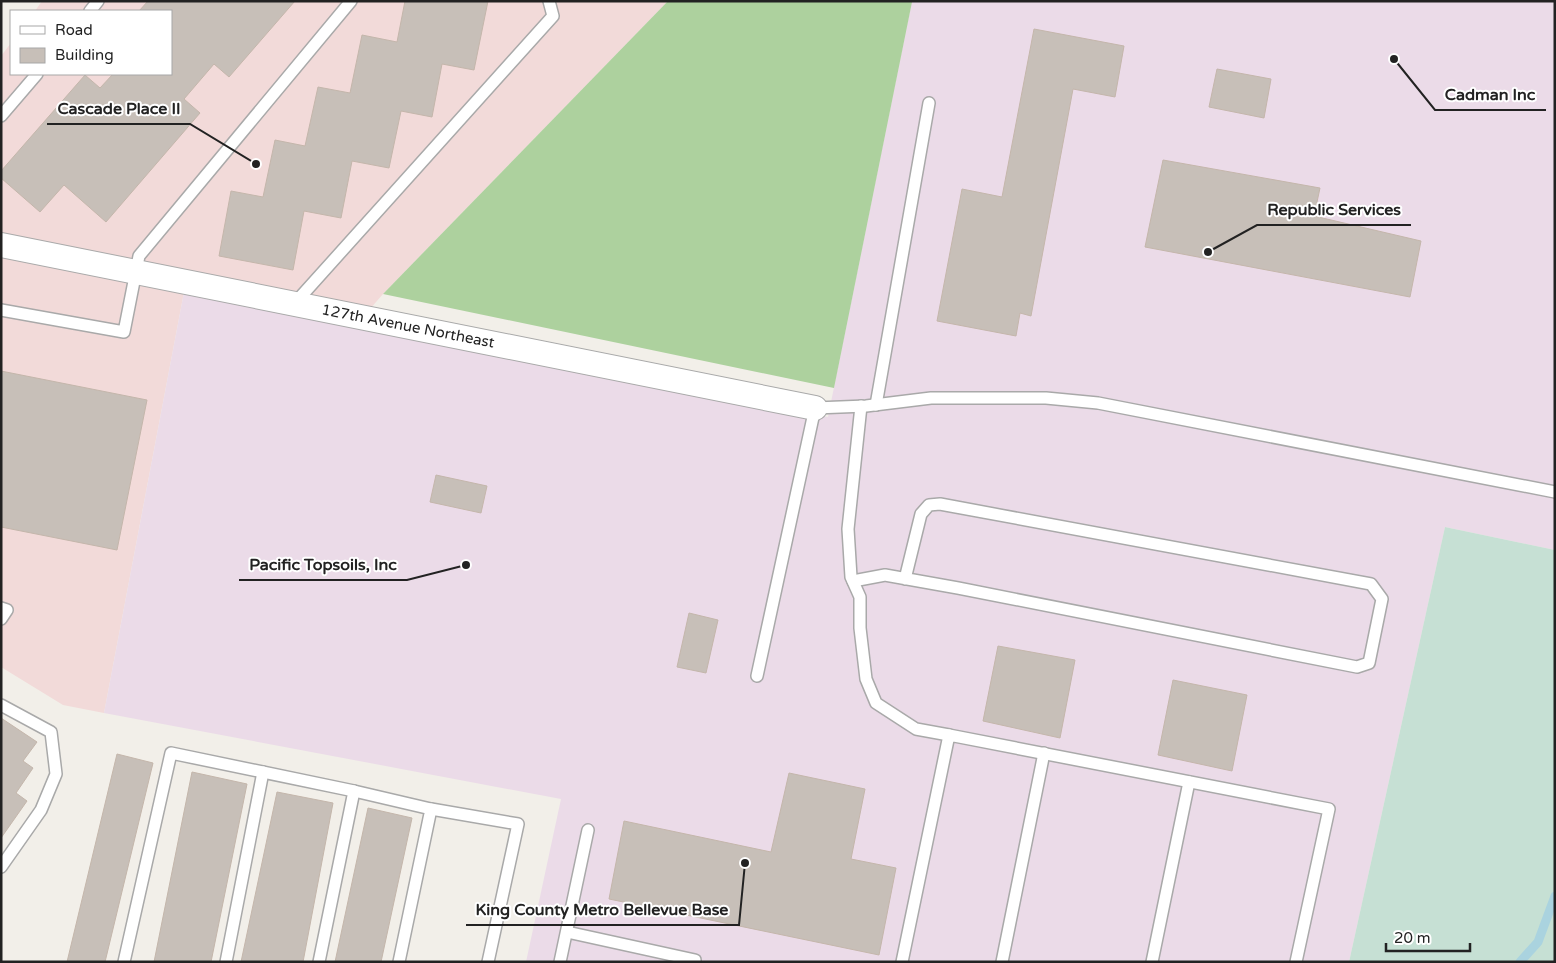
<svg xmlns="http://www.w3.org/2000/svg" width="1556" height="963" viewBox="0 0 1556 963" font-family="'Varela Round',sans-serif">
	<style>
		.commercial { fill: #f2dad9 }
		.industrial { fill: #ebdbe8 }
		.forest { fill: #add19e }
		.wetland { fill: #c6e0d4 }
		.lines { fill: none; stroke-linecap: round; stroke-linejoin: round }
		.stream { stroke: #aad3df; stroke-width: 9 }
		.building { fill: #c7bfb8; stroke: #c4b6ab }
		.service-casing { stroke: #a9a9a9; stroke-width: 14 }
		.minor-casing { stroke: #a9a9a9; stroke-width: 26 }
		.service { stroke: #fff; stroke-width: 11 }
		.minor { stroke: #fff; stroke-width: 24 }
		.labels { text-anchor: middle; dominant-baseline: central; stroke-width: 4; stroke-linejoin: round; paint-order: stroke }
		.street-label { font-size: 15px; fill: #222; stroke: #fff }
		.leader { fill: none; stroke: #222; stroke-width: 2 }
		.callout-dot { fill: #222; stroke: #fff; stroke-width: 2 }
		.callout-label { font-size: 16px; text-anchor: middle; font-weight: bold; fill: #222; stroke: #fff; stroke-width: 4; stroke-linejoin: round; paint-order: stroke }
	</style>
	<rect width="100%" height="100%" fill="#f2efe9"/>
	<!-- commercial -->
	<path class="commercial" d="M42 1H668L383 294 356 325 184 292 104 713 63 705 1 667V56L11 43V74H171V11H35Z"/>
	<!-- industrial -->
	<path class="industrial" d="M912 1H1555V550L1445 527 1349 962H526L561 799 104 713 184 292 828 417Z"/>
	<!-- forest -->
	<path class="forest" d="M668 1 912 2 834 388 383 294Z"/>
	<!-- wetland -->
	<path class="wetland" d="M1445 527 1555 550V962H1349Z"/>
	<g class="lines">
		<!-- stream -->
		<path class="stream" d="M1520 962 1538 942 1555 896"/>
	</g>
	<!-- building -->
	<g class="building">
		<path d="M148 1H295L229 77 214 64 184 99 200 113 106 222 64 185 40 212 1 178V171L85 75 100 88 113 74H171V11H139Z"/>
		<path d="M405 1H488L474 70 442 64 432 117 401 111 389 168 352 161 341 218 304 211 293 270 219 256 231 191 263 197 275 140 305 146 318 87 350 93 362 35 397 42Z"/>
		<path d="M1034 29 1124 46 1115 97 1073 89 1031 316 1020 313 1016 336 937 321 962 189 1002 197Z"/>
		<path d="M1217 69 1271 79 1264 118 1209 107Z"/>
		<path d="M1163 160 1320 188 1314 216 1421 241 1410 297 1145 247Z"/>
		<path d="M1 371 147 400 117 550 1 527Z"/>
		<path d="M436 475 487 486 481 513 430 502Z"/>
		<path d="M689 613 718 620 706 673 677 667Z"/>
		<path d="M998 646 1075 660 1060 738 983 721Z"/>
		<path d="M1173 680 1247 695 1232 771 1158 755Z"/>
		<path d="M1 718 37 742 23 761 33 768 16 793 27 801 1 838Z"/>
		<path d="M117 754 153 763 105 962H67Z"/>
		<path d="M192 772 247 784 211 962H154Z"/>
		<path d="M789 773 865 789 851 859 896 868 879 955 609 899 624 821 771 852Z"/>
		<path d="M277 792 333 803 303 962H241Z"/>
		<path d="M368 808 412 818 381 962H335Z"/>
	</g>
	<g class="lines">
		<!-- service casing -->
		<g class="service-casing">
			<g id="service">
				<path d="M90 11 98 1"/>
				<path d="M1 116 37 74"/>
				<path d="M295 303 553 16 549 1"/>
				<path d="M1 310 124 332 139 256 351 1"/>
				<path d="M876 405 929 103"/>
				<path d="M861 406 848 529 851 577 860 597V628L866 679 876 703 916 729 949 735"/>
				<path d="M853 581 885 575 958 588 1357 667 1369 663 1382 599 1371 584 940 504 929 505 921 514 905 579"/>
				<path d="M1 608 7 610 1 619"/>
				<path d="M757 676 815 408 866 406 931 398H1046L1098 403 1555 492"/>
				<path d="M1 705 51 732 56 774 41 810 1 867"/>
				<path d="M354 791 431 809 399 962"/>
				<path d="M431 809 518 824 488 962"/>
				<path d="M567 932 695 960V962"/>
				<path d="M124 962 171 753 354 791 319 962"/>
				<path d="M226 962 263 772"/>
				<path d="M560 962 588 830"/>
				<path d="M902 962 949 735 1329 809 1296 962"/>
				<path d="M1002 962 1044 753"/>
				<path d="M1152 962 1189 782"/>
			</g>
		</g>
		<!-- minor casing -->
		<g class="minor-casing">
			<path id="minor" d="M1 245 815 408"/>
		</g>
		<!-- service -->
		<use href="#service" class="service"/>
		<!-- minor -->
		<use href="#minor" class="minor"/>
	</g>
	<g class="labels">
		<!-- street labels -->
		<g class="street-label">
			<text transform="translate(408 326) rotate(11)">127th Avenue Northeast</text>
		</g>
	</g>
	<!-- callouts -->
	<path class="leader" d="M1394 59L1435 110H1546M256 164L190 124H47M1208 252L1257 225H1411M466 565L407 580H239M745 863L739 925H466"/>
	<g class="callout-dot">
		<circle cx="1394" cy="59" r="5"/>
		<circle cx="256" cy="164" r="5"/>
		<circle cx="1208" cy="252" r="5"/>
		<circle cx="466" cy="565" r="5"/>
		<circle cx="745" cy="863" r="5"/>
	</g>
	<g class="callout-label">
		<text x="1490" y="100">Cadman Inc</text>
		<text x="119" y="114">Cascade Place II</text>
		<text x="1334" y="215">Republic Services</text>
		<text x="323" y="570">Pacific Topsoils, Inc</text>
		<text x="602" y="915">King County Metro Bellevue Base</text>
	</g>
	<!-- border -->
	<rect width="1556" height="963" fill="none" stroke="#222222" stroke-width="5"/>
	<!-- legend -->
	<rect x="10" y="10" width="162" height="65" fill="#ffffff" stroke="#a7a7a7"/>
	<rect x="20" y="26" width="25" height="8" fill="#ffffff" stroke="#a7a7a7"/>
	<text x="55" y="35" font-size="15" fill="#222222">Road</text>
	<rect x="20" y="48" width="25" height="15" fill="#c7bfb8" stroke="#a7a7a7"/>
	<text x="55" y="60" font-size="15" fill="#222222">Building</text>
	<!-- scale -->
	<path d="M1386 943v8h84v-8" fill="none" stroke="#222222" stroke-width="2.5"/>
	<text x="1394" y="943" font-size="15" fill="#222222" stroke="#ffffff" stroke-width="4" paint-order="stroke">20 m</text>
</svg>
